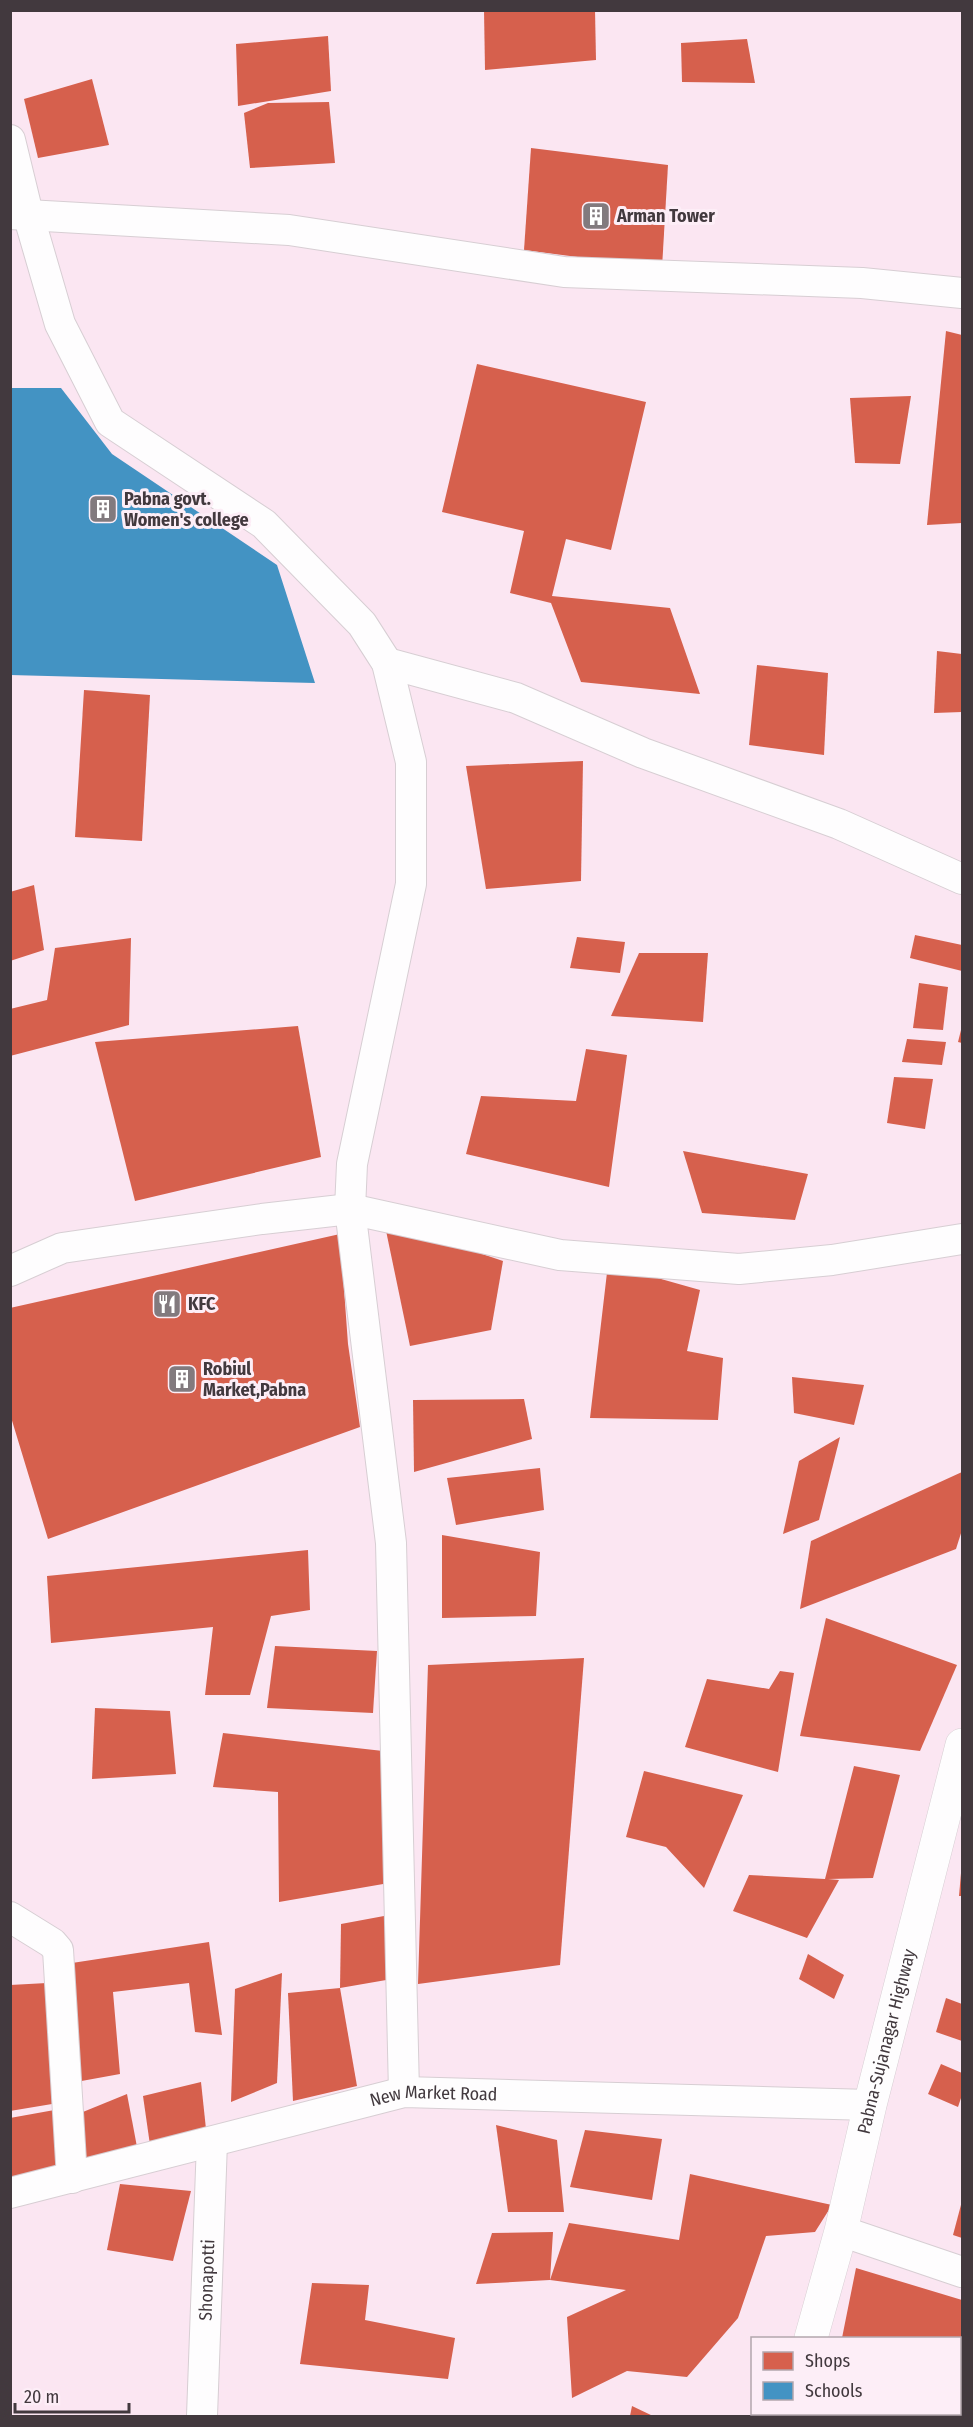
<svg xmlns="http://www.w3.org/2000/svg" width="973" height="2427" viewBox="0 0 973 2427" font-family="'Fira Sans Condensed',sans-serif">
	<style>
		.built { fill: #fbe6f2; fill-rule: evenodd }
		.shops { fill: #d6604d }
		.schools { fill: #4393c3 }
		.lines { fill: none; stroke-linecap: round; stroke-linejoin: round }
		.street-casing { stroke: #d7ced3; stroke-width: 32 }
		.highway-casing { stroke: #d7ced3; stroke-width: 34 }
		.street { stroke: #fefdfe; stroke-width: 30 }
		.highway { stroke: #fefdfe; stroke-width: 33 }
		.labels { text-anchor: middle; dominant-baseline: central; stroke-width: 6; stroke-linejoin: round; paint-order: stroke }
		.poi-label { font-size: 18px; font-weight: bold; fill: #42393e; stroke: #fdeef7; text-anchor: start }
		.street-label { font-size: 18px; fill: #42393e; stroke: #fdeef7 }
	</style>
	<rect width="100%" height="100%" fill="#faf2f6"/>
	<!-- built -->
	<path class="built" d="M11 11H962V2416H11ZM752 2338H960V2414H752Z"/>
	<!-- shops -->
	<g class="shops">
		<path d="M484 10H595L596 60 485 70Z"/>
		<path d="M328 36 331 91 238 106 236 44Z"/>
		<path d="M747 39 755 83 682 82 681 43Z"/>
		<path d="M92 79 109 145 38 158 24 99Z"/>
		<path d="M329 102 335 163 250 168 244 113 268 103Z"/>
		<path d="M531 148 668 165 662 268 524 250Z"/>
		<path d="M946 331 962 335V523L927 525Z"/>
		<path d="M477 364 646 402 611 550 566 539 552 596 670 608 700 694 581 682 551 603 510 593 524 531 442 512Z"/>
		<path d="M911 396 900 464 855 463 850 398Z"/>
		<path d="M937 651 962 654V712L934 713Z"/>
		<path d="M757 665 828 673 824 755 749 745Z"/>
		<path d="M84 690 150 695 142 841 75 837Z"/>
		<path d="M583 761 581 881 486 889 466 766Z"/>
		<path d="M34 885 44 950 10 961V892Z"/>
		<path d="M915 935 962 945V971L910 958Z"/>
		<path d="M577 937 625 942 620 973 570 968Z"/>
		<path d="M131 938 129 1025 10 1056V1009L47 1000 55 948Z"/>
		<path d="M639 953H708L703 1022 611 1016Z"/>
		<path d="M919 983 948 987 943 1030 913 1028Z"/>
		<path d="M298 1026 321 1157 135 1201 95 1042Z"/>
		<path d="M962 1026V1043L958 1042Z"/>
		<path d="M907 1039 946 1042 942 1065 902 1062Z"/>
		<path d="M586 1049 627 1055 609 1187 466 1154 481 1096 576 1101Z"/>
		<path d="M894 1077 933 1079 925 1129 887 1123Z"/>
		<path d="M683 1151 808 1174 795 1220 702 1213Z"/>
		<path d="M384 1221 503 1261 491 1330 410 1346Z"/>
		<path d="M340 1234 348 1344 360 1427 48 1539 10 1414V1308Z"/>
		<path d="M608 1264 700 1290 687 1351 723 1358 718 1420 590 1418Z"/>
		<path d="M792 1377 864 1385 854 1425 794 1413Z"/>
		<path d="M524 1399 532 1439 414 1472 413 1400Z"/>
		<path d="M840 1437 819 1520 783 1534 799 1461Z"/>
		<path d="M540 1468 544 1510 456 1525 447 1478Z"/>
		<path d="M962 1472V1530L956 1549 800 1609 811 1541Z"/>
		<path d="M442 1535 540 1552 536 1616 442 1618Z"/>
		<path d="M308 1550 310 1610 271 1616 250 1695H205L213 1627 51 1643 47 1576Z"/>
		<path d="M826 1618 957 1665 920 1751 800 1736Z"/>
		<path d="M275 1646 377 1651 373 1713 267 1708Z"/>
		<path d="M584 1658 560 1965 418 1984 428 1665Z"/>
		<path d="M780 1671 794 1673 778 1772 685 1747 707 1679 769 1689Z"/>
		<path d="M95 1708 170 1711 176 1774 92 1779Z"/>
		<path d="M223 1733 383 1751 389 1883 279 1902 278 1792 213 1787Z"/>
		<path d="M854 1766 900 1775 873 1878 828 1879 839 1880 807 1938 733 1911 749 1875 825 1879Z"/>
		<path d="M644 1771 743 1795 704 1888 666 1847 626 1837Z"/>
		<path d="M961 1873H962V1896H959Z"/>
		<path d="M384 1916 392 1979 340 1988 341 1924Z"/>
		<path d="M209 1942 222 2035 195 2032 189 1983 113 1992 120 2074 76 2082 72 1963Z"/>
		<path d="M808 1954 844 1975 834 1999 799 1979Z"/>
		<path d="M282 1973 277 2083 231 2102 235 1989Z"/>
		<path d="M47 1983 52 2104 10 2111V1985Z"/>
		<path d="M340 1988 357 2086 293 2101 288 1993Z"/>
		<path d="M946 1998 962 2004V2041L936 2032Z"/>
		<path d="M941 2064 962 2073V2095L958 2107 928 2094Z"/>
		<path d="M201 2082 206 2129 150 2145 143 2096Z"/>
		<path d="M127 2094 137 2147 82 2166 78 2114Z"/>
		<path d="M60 2109 65 2164 10 2183V2118Z"/>
		<path d="M496 2125 557 2140 564 2212H508Z"/>
		<path d="M585 2130 662 2139 652 2200 570 2187Z"/>
		<path d="M690 2174 832 2205 815 2232 766 2236 738 2318 687 2377 627 2371 572 2398 567 2317 626 2290 550 2280 569 2223 679 2240Z"/>
		<path d="M120 2184 191 2191 173 2261 107 2250Z"/>
		<path d="M962 2201V2238L953 2235Z"/>
		<path d="M553 2232 550 2280 476 2284 492 2233Z"/>
		<path d="M856 2268 962 2300V2389L960 2396V2338H842Z"/>
		<path d="M312 2283 369 2285 365 2320 455 2338 448 2379 300 2364Z"/>
		<path d="M632 2406 653 2416H630Z"/>
		<path d="M870 2414H953L952 2416H880Z"/>
	</g>
	<!-- schools -->
	<path class="schools" d="M10 388H61L112 454 277 565 315 683 10 675Z"/>
	<g class="lines">
		<!-- street casing -->
		<g class="street-casing">
			<g id="street">
				<path d="M10 140 28 214 60 324 110 422 264 524 362 624 387 663 411 762V884L352 1164 350 1209 391 1543 404 2092"/>
				<path d="M10 214 289 230 564 272 862 283 962 293"/>
				<path d="M387 663 516 698 643 753 839 824 962 879"/>
				<path d="M10 1271 62 1248 262 1219 350 1209 560 1255 739 1269 832 1260 962 1239"/>
				<path d="M10 1917 52 1943 58 1950 72 2178"/>
				<path id="s1" d="M10 2193 404 2092 870 2105"/>
				<path d="M841 2231 962 2272"/>
				<path id="s2" d="M202 2416 212 2142"/>
			</g>
		</g>
		<!-- highway casing -->
		<g class="highway-casing">
			<g id="highway">
				<path id="s3" d="M811 2338 841 2231 870 2105 962 1745"/>
				<path d="M790 2416V2414"/>
			</g>
		</g>
		<!-- street -->
		<use href="#street" class="street"/>
		<!-- highway -->
		<use href="#highway" class="highway"/>
	</g>
	<!-- icons -->
	<defs>
		<g id="building-square" transform="scale(1.5)"><rect x="-9" y="-9" width="18" height="18" rx="4" fill="#827a7e" stroke="#fdeef7"/><path d="M-4-6H4V6H1V3H-1V6H-4ZM-2.5-4.3h1.7v1.8h-1.7ZM.8-4.3h1.7v1.8H.8ZM-2.5-1h1.7V.8h-1.7ZM.8-1h1.7V.8H.8Z" fill="#fff"/></g>
		<g id="restaurant-square" transform="scale(1.5)"><rect x="-9" y="-9" width="18" height="18" rx="4" fill="#827a7e" stroke="#fdeef7"/><path d="M-5-6h1v4h1v-4h1v4h1v-4h1v5L-1.5 .5V6h-2V.5L-5-1ZM5-6V6H3V1.5H1.5Q1.5-4 5-6Z" fill="#fff"/></g>
	</defs>
	<g fill-rule="evenodd">
		<use href="#building-square" x="596" y="216"/>
		<use href="#building-square" x="103" y="509"/>
		<use href="#restaurant-square" x="167" y="1304"/>
		<use href="#building-square" x="182" y="1379"/>
	</g>
	<g class="labels">
		<!-- poi labels -->
		<g class="poi-label">
			<text x="617" y="216">Arman Tower</text>
			<text x="124" y="499">Pabna govt.<tspan x="124" dy="21">Women's college</tspan></text>
			<text x="188" y="1304">KFC</text>
			<text x="203" y="1369">Robiul<tspan x="203" dy="21">Market,Pabna</tspan></text>
		</g>
		<!-- street labels -->
		<g class="street-label">
			<text stroke="none"><textPath href="#s3" startOffset="306">Pabna-Sujanagar Highway</textPath></text>
			<text stroke="none"><textPath href="#s1" startOffset="436">New Market Road</textPath></text>
			<text stroke="none"><textPath href="#s2" startOffset="136">Shonapotti</textPath></text>
		</g>
	</g>
	<!-- border -->
	<rect width="973" height="2427" fill="none" stroke="#42393e" stroke-width="24"/>
	<!-- legend -->
	<rect x="751" y="2337" width="210" height="78" fill="#fdeef7" stroke="#b2a6ad" stroke-width="1.5"/>
	<rect x="763" y="2352" width="30" height="18" fill="#d6604d" stroke="#b2a6ad" stroke-width="1.5"/>
	<text x="805" y="2367" font-size="18" fill="#42393e">Shops</text>
	<rect x="763" y="2382" width="30" height="18" fill="#4393c3" stroke="#b2a6ad" stroke-width="1.5"/>
	<text x="805" y="2397" font-size="18" fill="#42393e">Schools</text>
	<!-- scale -->
	<path d="M15 2403v9h114v-9" fill="none" stroke="#42393e" stroke-width="3"/>
	<text x="24" y="2403" font-size="18" fill="#42393e" stroke="#fdeef7" stroke-width="4.5" paint-order="stroke">20 m</text>
</svg>
